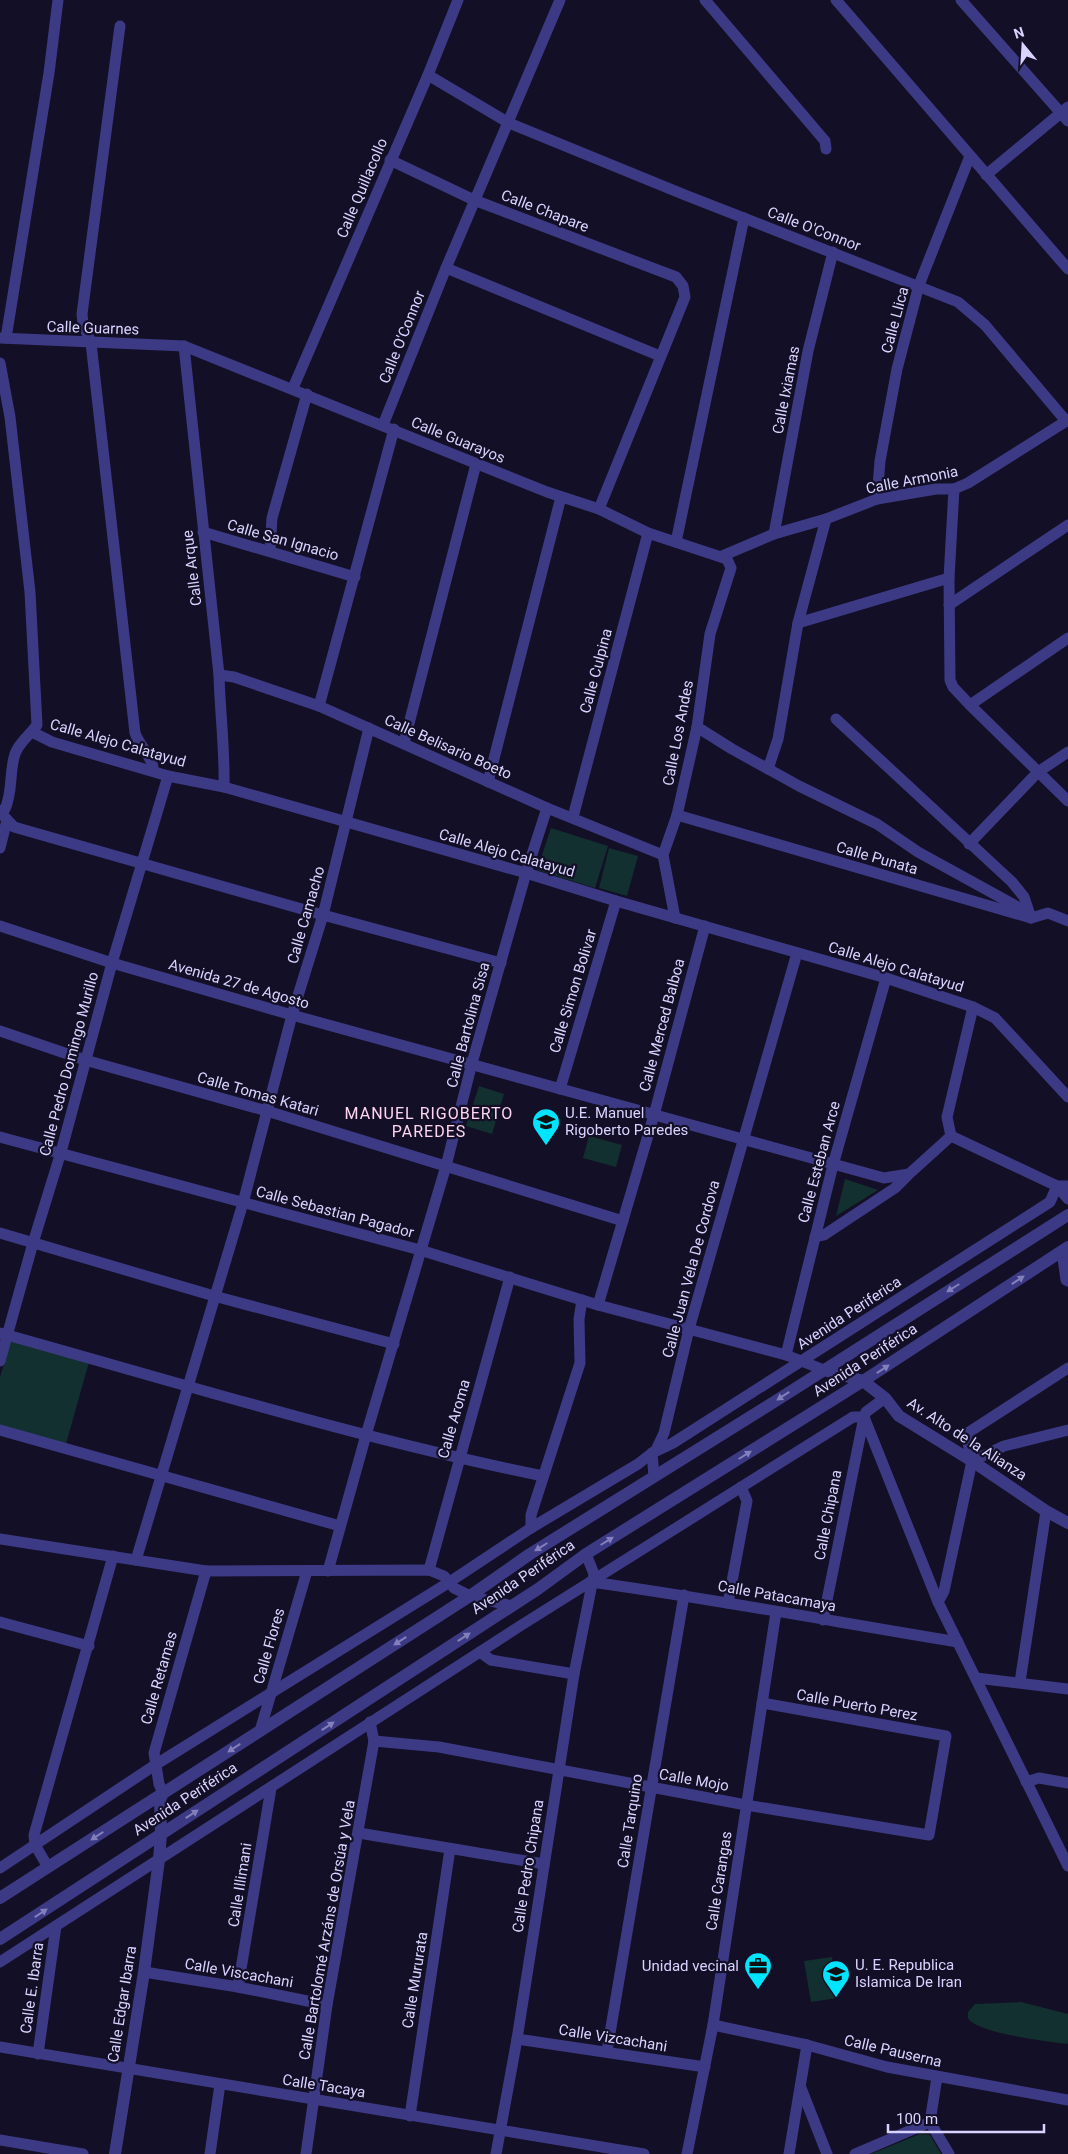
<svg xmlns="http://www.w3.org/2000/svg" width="1068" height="2154" viewBox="0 0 1068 2154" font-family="Roboto,sans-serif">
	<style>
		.green { fill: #12302f }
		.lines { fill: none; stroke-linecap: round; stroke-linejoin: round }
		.minor { stroke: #3d3a85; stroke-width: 11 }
		.tertiary { stroke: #3d3a85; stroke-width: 12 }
		.oneway { fill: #837fbc }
		.labels { text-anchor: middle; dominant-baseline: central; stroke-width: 4.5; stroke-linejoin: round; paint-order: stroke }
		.street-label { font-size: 15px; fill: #d9d4ff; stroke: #130f26 }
		.poi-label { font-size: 15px; fill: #d9d4ff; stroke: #130f26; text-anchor: start }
		.neighbourhood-label { font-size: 16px; letter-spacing: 1px; fill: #ffd6f0; stroke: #130f26 }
	</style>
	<rect width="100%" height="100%" fill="#130f26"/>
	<!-- green -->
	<g class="green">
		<path d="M551 828 608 846 595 888 537 870Z"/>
		<path d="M609 848 638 856 627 896 599 888Z"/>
		<path d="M479 1086 504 1094 492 1134 466 1126Z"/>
		<path d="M589 1136 622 1145 616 1167 583 1158Z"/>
		<path d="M845 1179 878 1190 836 1216Z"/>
		<path d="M11 1340 89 1362 66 1444 0 1425V1377Z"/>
		<path d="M832 1957 838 1998 811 2002 804 1961Z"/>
		<path d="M1021 2002 1068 2014V2044C1050 2042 975 2033 968 2018V2012L975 2004Z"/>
		<path d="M920 2134 930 2135 941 2154H871Z"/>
	</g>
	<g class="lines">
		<!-- minor -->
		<g class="minor">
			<path d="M705 0 825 141 826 149"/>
			<path d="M836 0 1068 269"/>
			<path d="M961 0 1068 121"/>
			<path d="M120 26 82 314 83 324 91 343 135 733C139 745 154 759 153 770"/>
			<path d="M428 75 509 123 685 195 958 302 985 325 1066 421"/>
			<path d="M390 160 474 200 676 277 683 286 685 297 599 509"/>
			<path d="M986 175 1068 107"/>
			<path d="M446 268 660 356"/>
			<path d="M0 338 184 346 547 492 599 509 648 533 727 559 731 568 710 634 697 727 677 815 663 855 675 918"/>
			<path d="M6 338 49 73 58 0"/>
			<path d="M184 346 219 675C220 712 225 750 224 787"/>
			<path d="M0 363 10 417 30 592 37 725C30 735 19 742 15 754 9 772 13 792 5 809L0 811"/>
			<path d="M293 388 428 75 458 0"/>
			<path d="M383 425 446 268 560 0"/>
			<path d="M954 489 949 578 950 680 953 687 970 705 1068 801"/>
			<path d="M877 499 880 461 897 369 919 285 970 156"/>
			<path d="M203 532 355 577"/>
			<path d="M774 534 808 351 833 252"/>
			<path d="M676 542 744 218"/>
			<path d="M270 551 272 518 307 394"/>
			<path d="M722 556 774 534 826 519 877 499 936 489H954L968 483 1068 420"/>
			<path d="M949 605 1068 525"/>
			<path d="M798 623 949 578"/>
			<path d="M219 675 234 677 319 706 547 808 663 855"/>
			<path d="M970 705 1068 638"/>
			<path d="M319 706 394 429"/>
			<path d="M836 719 1012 882 1024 897 1031 918"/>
			<path d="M697 727 732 749 799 786 877 824 918 852 1016 906 1020 911"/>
			<path d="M32 732 52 742 168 776 224 787 526 873 616 901 886 978 973 1007 995 1018 1068 1097"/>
			<path d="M404 743 476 464"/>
			<path d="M768 769 778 739 798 623 826 519"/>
			<path d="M488 782 561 497"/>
			<path d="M0 812 14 827 323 915 501 963"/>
			<path d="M677 815 1031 918 1048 913 1068 921"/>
			<path d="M573 817 648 533"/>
			<path d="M969 844 1038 772 1068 752"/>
			<path d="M0 848 7 820"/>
			<path d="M0 926 112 963 292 1015 884 1178 909 1174 951 1136"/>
			<path d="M0 1031 85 1060 267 1111 623 1221"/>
			<path d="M560 1089 616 901"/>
			<path d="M951 1136 947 1117 973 1007"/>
			<path d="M951 1136 1057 1186H1068"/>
			<path d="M0 1137 420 1250 598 1305 786 1355 824 1370"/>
			<path d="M0 1233 214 1296 394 1344"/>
			<path d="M815 1237 824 1235 895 1188 908 1175"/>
			<path d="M1062 1251 1066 1280 1068 1281"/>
			<path d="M598 1305 654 1115 705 926"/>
			<path d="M0 1333C180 1383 360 1439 543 1476"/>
			<path d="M786 1355 833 1165 886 978"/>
			<path d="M0 1361 33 1243 61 1152 112 963 168 776"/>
			<path d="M885 1398 866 1412 864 1417 938 1602 1068 1866"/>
			<path d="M0 1430 340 1526"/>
			<path d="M972 1461 1004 1446 1068 1430"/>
			<path d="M654 1476 652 1453 673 1443 1050 1202 1057 1186 1068 1199"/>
			<path d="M531 1528V1515L580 1363 579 1319 582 1300"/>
			<path d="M0 1539 206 1571 429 1570 444 1576 454 1588 470 1596 512 1606"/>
			<path d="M136 1560 243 1203 292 1015 323 915 369 728"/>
			<path d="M429 1570 510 1277"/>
			<path d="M328 1571 366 1435 446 1166 472 1063 526 873 547 808"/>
			<path d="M591 1582C714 1599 836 1622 958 1642"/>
			<path d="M938 1602 944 1591 972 1461 966 1434 1068 1368"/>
			<path d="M728 1603 747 1501 741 1487"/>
			<path d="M0 1622 89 1646"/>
			<path d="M480 1652 491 1660 574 1674"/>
			<path d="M976 1678 1068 1689"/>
			<path d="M1020 1682 1046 1511"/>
			<path d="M370 1722 374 1741 439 1747 746 1805 929 1835 946 1736 762 1703"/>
			<path d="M260 1731 307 1571"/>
			<path d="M1026 1782 1039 1778 1068 1783"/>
			<path d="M163 1793 159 1784 154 1753 206 1571"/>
			<path d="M359 1833 544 1864"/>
			<path d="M48 1867 35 1845 34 1835 113 1556"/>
			<path d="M0 1868 155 1765 448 1583 531 1528 638 1464 656 1450 664 1433 689 1329 797 953"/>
			<path d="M0 1962 520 1626 853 1417H864L823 1620"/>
			<path d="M144 1972 238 1987 327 2005"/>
			<path d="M238 1987 271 1788"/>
			<path d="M713 2025 807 2045 887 2067 1068 2100"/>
			<path d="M517 2039 705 2067"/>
			<path d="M0 2047 644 2154"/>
			<path d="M607 2051 684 1595"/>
			<path d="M38 2054 56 1926"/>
			<path d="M801 2088 827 2154"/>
			<path d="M410 2116 450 1849"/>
			<path d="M930 2122 949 2154"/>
			<path d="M0 2140 83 2154"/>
			<path d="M210 2154 220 2084"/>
			<path d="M306 2154 327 2005 374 1741"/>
			<path d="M496 2154 517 2039 574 1674 594 1574 586 1554"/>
			<path d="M687 2154 713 2025 776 1612"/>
			<path d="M789 2154 807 2045"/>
			<path d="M855 2154 930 2122 937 2077"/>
		</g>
		<!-- tertiary -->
		<g class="tertiary">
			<path d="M824 1370 863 1381 885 1398 899 1416 972 1461 1046 1511 1068 1523"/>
			<path d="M0 1898 470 1596 530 1554 774 1402 1068 1215"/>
			<path d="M0 1939 538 1589 586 1554 863 1381 1068 1247"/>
			<path d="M115 2154 144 1972 159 1860 161 1834 160 1800 163 1793"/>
		</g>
	</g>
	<!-- one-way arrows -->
	<defs><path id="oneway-solid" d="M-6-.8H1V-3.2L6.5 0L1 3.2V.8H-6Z" transform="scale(1.25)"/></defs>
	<g class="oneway">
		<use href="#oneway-solid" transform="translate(1018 1280) rotate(-33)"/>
		<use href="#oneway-solid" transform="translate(953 1288) rotate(148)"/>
		<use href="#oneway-solid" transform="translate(883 1369) rotate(-33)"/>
		<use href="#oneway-solid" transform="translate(783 1396) rotate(147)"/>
		<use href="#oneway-solid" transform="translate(745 1455) rotate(-32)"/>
		<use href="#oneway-solid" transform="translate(607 1541) rotate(-32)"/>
		<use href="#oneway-solid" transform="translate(541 1547) rotate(148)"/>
		<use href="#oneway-solid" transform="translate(464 1637) rotate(-33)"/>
		<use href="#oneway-solid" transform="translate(400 1641) rotate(147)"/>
		<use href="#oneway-solid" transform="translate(328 1726) rotate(-33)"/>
		<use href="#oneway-solid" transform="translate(234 1748) rotate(147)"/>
		<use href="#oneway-solid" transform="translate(192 1814) rotate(-33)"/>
		<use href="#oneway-solid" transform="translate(97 1836) rotate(147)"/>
		<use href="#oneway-solid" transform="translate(41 1913) rotate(-33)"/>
	</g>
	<!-- icons -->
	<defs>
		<g id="school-pin" transform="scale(1.4375)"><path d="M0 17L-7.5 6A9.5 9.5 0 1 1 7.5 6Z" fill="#00e5ff" stroke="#130f26"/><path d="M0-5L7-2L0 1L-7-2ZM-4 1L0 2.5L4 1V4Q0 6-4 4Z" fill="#111"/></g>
		<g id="office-pin" transform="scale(1.4375)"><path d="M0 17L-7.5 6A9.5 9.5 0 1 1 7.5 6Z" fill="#00e5ff" stroke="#130f26"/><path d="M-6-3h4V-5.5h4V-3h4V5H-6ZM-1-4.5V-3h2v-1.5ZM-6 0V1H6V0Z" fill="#111"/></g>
	</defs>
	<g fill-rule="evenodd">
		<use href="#school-pin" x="546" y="1122"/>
		<use href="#office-pin" x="758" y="1966"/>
		<use href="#school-pin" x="836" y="1974"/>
	</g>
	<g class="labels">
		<!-- street labels -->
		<g class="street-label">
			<text transform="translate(362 188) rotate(-67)">Calle Quillacollo</text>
			<text transform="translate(545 211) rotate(21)">Calle Chapare</text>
			<text transform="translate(814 229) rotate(21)">Calle O'Connor</text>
			<text transform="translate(895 320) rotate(-75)">Calle Llica</text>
			<text transform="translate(93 328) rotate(2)">Calle Guarnes</text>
			<text transform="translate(402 337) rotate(-68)">Calle O'Connor</text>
			<text transform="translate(786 390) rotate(-79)">Calle Ixiamas</text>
			<text transform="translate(458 440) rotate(22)">Calle Guarayos</text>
			<text transform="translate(912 480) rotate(-11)">Calle Armonia</text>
			<text transform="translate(283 540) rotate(16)">Calle San Ignacio</text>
			<text transform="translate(192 568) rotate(-97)">Calle Arque</text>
			<text transform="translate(596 671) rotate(-75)">Calle Culpina</text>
			<text transform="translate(678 733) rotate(-79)">Calle Los Andes</text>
			<text transform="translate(118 743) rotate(16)">Calle Alejo Calatayud</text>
			<text transform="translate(448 747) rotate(24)">Calle Belisario Boeto</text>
			<text transform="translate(507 853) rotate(16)">Calle Alejo Calatayud</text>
			<text transform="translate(877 858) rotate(16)">Calle Punata</text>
			<text transform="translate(306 915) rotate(-74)">Calle Camacho</text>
			<text transform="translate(896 967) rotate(17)">Calle Alejo Calatayud</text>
			<text transform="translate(239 984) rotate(16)">Avenida 27 de Agosto</text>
			<text transform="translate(573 991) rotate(-73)">Calle Simon Bolivar</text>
			<text transform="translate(468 1025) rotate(-75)">Calle Bartolina Sisa</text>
			<text transform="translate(662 1025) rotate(-75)">Calle Merced Balboa</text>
			<text transform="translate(69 1064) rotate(-75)">Calle Pedro Domingo Murillo</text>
			<text transform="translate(258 1094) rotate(16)">Calle Tomas Katari</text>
			<text transform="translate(819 1162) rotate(-75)">Calle Esteban Arce</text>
			<text transform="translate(335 1212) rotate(15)">Calle Sebastian Pagador</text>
			<text transform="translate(691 1269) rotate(-75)">Calle Juan Vela De Cordova</text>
			<text transform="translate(849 1313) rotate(-33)">Avenida Periferica</text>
			<text transform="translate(865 1360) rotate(-33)">Avenida Periférica</text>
			<text transform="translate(454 1419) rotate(-74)">Calle Aroma</text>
			<text transform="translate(967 1439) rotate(33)">Av. Alto de la Alianza</text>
			<text transform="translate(828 1515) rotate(-79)">Calle Chipana</text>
			<text transform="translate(523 1577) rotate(-34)">Avenida Periférica</text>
			<text transform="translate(777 1596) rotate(10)">Calle Patacamaya</text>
			<text transform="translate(269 1646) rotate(-74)">Calle Flores</text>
			<text transform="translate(159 1678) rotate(-74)">Calle Retamas</text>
			<text transform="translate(857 1705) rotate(10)">Calle Puerto Perez</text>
			<text transform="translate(694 1780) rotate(10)">Calle Mojo</text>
			<text transform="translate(185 1799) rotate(-33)">Avenida Periférica</text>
			<text transform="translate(630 1821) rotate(-81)">Calle Tarquino</text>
			<text transform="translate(528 1866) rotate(-81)">Calle Pedro Chipana</text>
			<text transform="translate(719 1881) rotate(-81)">Calle Carangas</text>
			<text transform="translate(240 1885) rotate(-81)">Calle Illimani</text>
			<text transform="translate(327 1930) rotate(-80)">Calle Bartolomé Arzáns de Orsúa y Vela</text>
			<text transform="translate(239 1973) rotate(10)">Calle Viscachani</text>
			<text transform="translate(415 1980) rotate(-81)">Calle Mururata</text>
			<text transform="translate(32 1988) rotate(-82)">Calle E. Ibarra</text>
			<text transform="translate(122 2004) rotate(-81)">Calle Edgar Ibarra</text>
			<text transform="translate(613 2038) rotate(9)">Calle Vizcachani</text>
			<text transform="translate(893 2051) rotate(13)">Calle Pauserna</text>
			<text transform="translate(324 2086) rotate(9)">Calle Tacaya</text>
		</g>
		<!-- poi labels -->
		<g class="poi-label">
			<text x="565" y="1113">U.E. Manuel<tspan x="565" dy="17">Rigoberto Paredes</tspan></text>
			<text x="855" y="1965">U. E. Republica<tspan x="855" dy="17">Islamica De Iran</tspan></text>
			<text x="739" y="1966" text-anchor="end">Unidad vecinal</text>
		</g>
		<!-- neighbourhood labels -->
		<g class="neighbourhood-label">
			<text x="429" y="1113">MANUEL RIGOBERTO<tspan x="429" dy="18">PAREDES</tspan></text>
		</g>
	</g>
	<!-- north arrow -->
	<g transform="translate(1023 45) rotate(342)" stroke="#130f26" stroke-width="4" paint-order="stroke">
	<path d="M0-4L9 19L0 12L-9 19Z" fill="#d9d4ff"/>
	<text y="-8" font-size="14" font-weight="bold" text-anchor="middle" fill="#d9d4ff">N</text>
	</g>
	<!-- scale -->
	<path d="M888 2124v8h156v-8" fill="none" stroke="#d9d4ff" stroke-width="2.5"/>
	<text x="896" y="2124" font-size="15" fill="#d9d4ff" stroke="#130f26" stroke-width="4" paint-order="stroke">100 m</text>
</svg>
